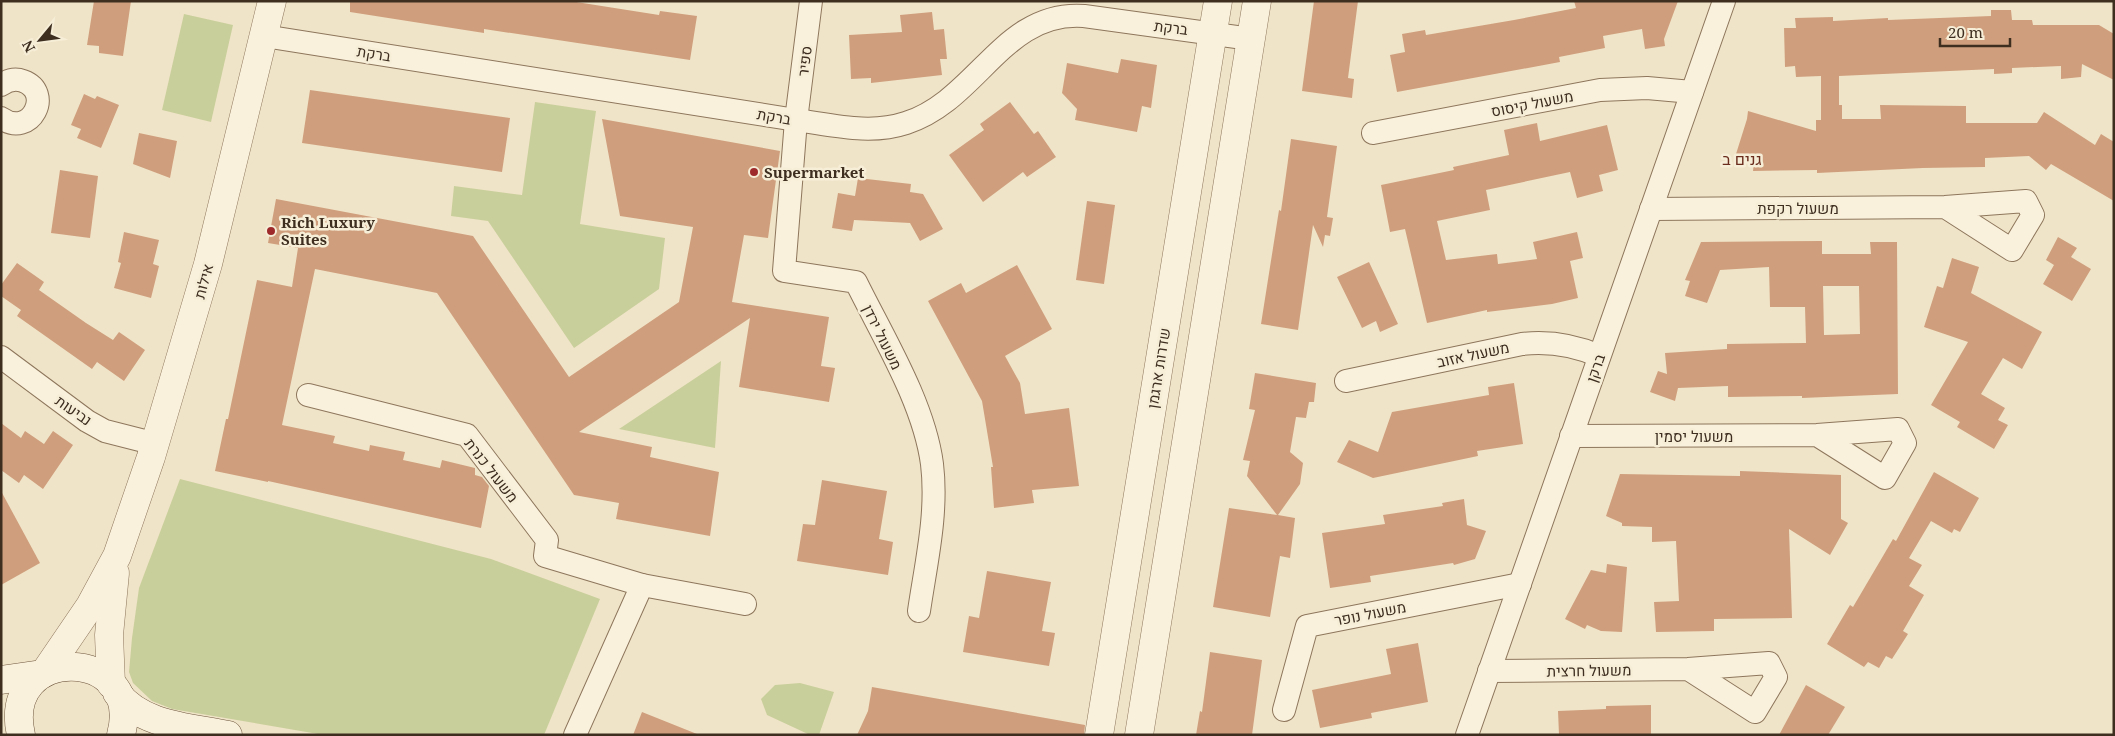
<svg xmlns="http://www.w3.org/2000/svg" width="2115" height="736" viewBox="0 0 2115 736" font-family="'Noto Serif',Heebo,serif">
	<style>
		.green { fill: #c9cf9b }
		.building { fill: #cf9f7d; fill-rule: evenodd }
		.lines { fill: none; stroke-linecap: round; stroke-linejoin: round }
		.minor-casing { stroke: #8d765c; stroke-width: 24 }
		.tertiary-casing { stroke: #8d765c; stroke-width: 29 }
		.secondary-casing { stroke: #6f573f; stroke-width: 29 }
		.minor { stroke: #faf1dc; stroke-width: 22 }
		.tertiary { stroke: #faf1dc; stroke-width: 28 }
		.secondary { stroke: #faf1dc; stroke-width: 28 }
		.poi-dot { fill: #9e2a2b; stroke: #f7eed8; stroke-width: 2 }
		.labels { text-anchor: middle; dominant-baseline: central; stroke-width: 5; stroke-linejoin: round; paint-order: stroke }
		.street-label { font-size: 15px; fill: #3d2e20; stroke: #f7eed8 }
		.poi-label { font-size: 15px; font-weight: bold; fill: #3d2e20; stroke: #f7eed8; text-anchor: start }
		.neighbourhood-label { font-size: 16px; fill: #6b2e1e; stroke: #f7eed8 }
	</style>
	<rect width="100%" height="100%" fill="#f0e4c8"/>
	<!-- green -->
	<g class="green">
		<path d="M184 14 233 25 211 122 162 110Z"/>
		<path d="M535 102 596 111 580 224 665 238 659 289 574 348 488 221 451 216 454 186 522 195Z"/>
		<path d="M721 361 715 448 619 429Z"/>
		<path d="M180 479 491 559 600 599 544 735H324L172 709 152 701 133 683 129 672 132 638 139 588Z"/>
		<path d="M800 683 834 692 819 735H810L767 715 761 699 775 685Z"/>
	</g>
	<!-- building -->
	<g class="building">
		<path d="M94 1H131L123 56 99 53V46L87 45Z"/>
		<path d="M350 1H570L659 15 660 11 697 16 690 60 484 29V33L350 12Z"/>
		<path d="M1314 1H1358L1348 78 1354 79 1352 98 1302 91Z"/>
		<path d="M1574 1H1678L1664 39 1665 46 1645 49 1642 29 1603 36 1605 48 1559 57 1560 62 1397 92 1390 55 1405 52 1402 34 1425 30 1426 35 1514 20 1576 8Z"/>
		<path d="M1991 10H2011L2012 20H2032L2033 25H2099L2114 34V80L2082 64 2081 77 2061 79V66L2012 68V73L1994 74V69L1839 76V105H1842V119H1881L1880 105 1966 106V123H2037L2044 112 2095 145 2101 134 2114 142V201L2051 164 2046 170 2029 156 1985 158V167L1923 168 1817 173V170L1753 171 1754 161 1736 154 1747 119 1748 111 1816 131V120H1821V76L1796 77 1795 66 1785 67 1784 28H1796L1795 18 1833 17V21L1888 18V20L1991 16Z"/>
		<path d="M932 12 934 30 944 29 947 59H940L942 75 871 83V78L851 79 849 35 902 32 900 15Z"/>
		<path d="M1121 59 1157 65 1151 108 1142 106 1137 132 1075 120 1077 109 1062 93 1067 63 1118 73Z"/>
		<path d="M310 90 510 118 502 172 302 143Z"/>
		<path d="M84 94 95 99 97 96 119 105 101 148 77 138 81 129 71 125Z"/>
		<path d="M1010 102 1034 134 1038 131 1056 157 1027 177 1023 172 983 202 949 155 984 130 980 124Z"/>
		<path d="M602 119 780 151 768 238 744 235 732 302 829 317 821 366 835 368 829 402 739 387 750 318 579 432 652 447 650 457 719 472 710 536 616 519 619 503 574 495 437 293 315 269 282 425 335 436 333 443 369 451 370 445 405 452 403 460 440 468 442 460 475 468V475L482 477 489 486 481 528 268 481V482L215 471 226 419H228L257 280 292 287 298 248 268 243 276 199 473 236 569 377 679 302 693 227 620 216Z"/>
		<path d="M1537 123 1540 141 1607 125 1618 170 1599 175 1603 191 1577 198 1570 172 1486 190 1490 210 1437 221 1446 260 1497 254 1498 264 1537 259 1533 242 1577 232 1583 258 1570 261 1578 298 1552 304 1487 312V310L1427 323 1405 229 1390 232 1381 185 1454 170 1453 167 1509 155 1504 130Z"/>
		<path d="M139 133 177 141 170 178 133 164Z"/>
		<path d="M1291 139 1337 146 1327 217 1333 218 1330 236 1325 235 1323 247 1313 225 1298 330 1261 324 1279 210 1281 211Z"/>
		<path d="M60 170 98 176 90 238 51 233Z"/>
		<path d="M858 178 911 184 910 192 923 194 943 229 920 241 910 223 854 220 852 231 832 228 838 193 855 196Z"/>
		<path d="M1087 201 1115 205 1104 284 1076 280Z"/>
		<path d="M124 232 159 240 153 264 159 266 151 298 114 288 121 263 118 262Z"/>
		<path d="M2058 237 2077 248 2071 257 2091 269 2072 301 2043 284 2054 265 2046 260Z"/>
		<path d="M1822 241V254H1871L1870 242H1897L1898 394 1802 398V396L1728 397V386L1678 388 1675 401 1650 392 1658 371 1667 374 1665 353 1727 349V344L1806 343 1805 307H1770L1769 267 1720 270 1707 303 1685 296 1690 281 1685 280 1701 242ZM1823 286H1859L1860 334 1824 335Z"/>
		<path d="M1952 258 1979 267 1971 293 2042 332 2022 369 2003 358 1981 394 2005 408 1998 420 2008 425 1994 449 1957 427 1960 422 1931 405 1968 342 1924 327 1937 286 1943 288Z"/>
		<path d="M1369 262 1398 324 1380 332 1376 321 1362 328 1337 277Z"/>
		<path d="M17 263 44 282 39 290 86 323 113 340 119 332 145 350 124 381 97 362 92 369 17 316 21 310 1 296V285Z"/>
		<path d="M1017 265 1052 329 1005 356 1020 383 1025 414 1069 408 1079 486 1032 490 1034 503 994 508 991 467H993L982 401 928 301 961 283 966 293Z"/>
		<path d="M1255 373 1316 383 1314 402H1309L1306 418 1296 417 1290 452 1303 463 1300 484 1278 515 1295 518 1290 558 1280 556 1270 617 1213 607 1229 508 1277 515 1247 476 1250 461 1243 460 1255 410 1249 409Z"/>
		<path d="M1514 383 1523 444 1477 451 1478 456 1373 478 1337 462 1349 440 1378 452 1392 412 1489 395 1488 387Z"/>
		<path d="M1 423 21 438 25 431 44 444 53 431 73 445 43 489 24 475 19 483 1 470Z"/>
		<path d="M1740 471 1841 475V519L1848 523 1830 555 1789 529 1792 618 1714 619V631L1656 632 1654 602 1679 601 1676 541 1652 542V527L1622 526V523L1606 516 1620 474 1740 476Z"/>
		<path d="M1934 472 1979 498 1960 532 1954 529 1952 533 1931 521 1909 558 1922 565 1909 586 1924 595 1903 631 1908 634 1892 659 1886 656 1879 668 1868 662 1864 667 1827 644 1850 605 1853 607 1893 539 1896 541Z"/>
		<path d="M822 480 887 491 879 539 893 542 888 575 797 561 803 524 815 525Z"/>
		<path d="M1 491 40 563 1 585Z"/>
		<path d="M1464 499 1467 525 1486 531 1475 559 1454 565 1453 563 1370 576 1371 582 1330 588 1322 533 1385 524 1383 515 1443 506 1442 503Z"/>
		<path d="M1607 564 1627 567 1622 632 1601 631 1587 625 1585 629 1565 619 1591 570 1606 573Z"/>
		<path d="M987 571 1051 582 1042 631 1055 633 1049 666 963 652 969 616 979 618Z"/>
		<path d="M1418 643 1428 702 1371 713 1372 718 1320 728 1312 690 1391 674 1386 649Z"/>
		<path d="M1210 652 1262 660 1252 735H1196L1200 711 1202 712Z"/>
		<path d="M1806 685 1845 707 1828 735H1779Z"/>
		<path d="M872 687 1085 725 1084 735H857L868 711Z"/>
		<path d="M1651 705V735H1559L1558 711 1606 709V706Z"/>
		<path d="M642 712 697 734V735H633Z"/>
	</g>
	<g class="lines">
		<!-- minor casing -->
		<g class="minor-casing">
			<g id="minor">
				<path d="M811 1 796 120 784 271 856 282C883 337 924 403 932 464 938 513 926 563 919 611"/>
				<path d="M264 36 796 120C833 125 870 135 906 123 978 100 1003 10 1084 16L1251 39"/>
				<path d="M1 85C8 80 15 78 23 81 54 92 31 139 1 118"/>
				<path d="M1373 133 1600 90 1647 88 1692 92"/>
				<path d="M1651 209 1945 207 2026 201 2033 215 2012 250 1945 207"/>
				<path d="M1 357 87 421 105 431 156 444"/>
				<path d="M1346 381 1522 344C1550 341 1574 345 1599 356"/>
				<path d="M308 395 467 435 547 540 545 556 642 585 745 604"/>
				<path d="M1571 436 1817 435 1898 429 1905 443 1885 478 1817 435"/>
				<path d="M1489 671 1688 669 1769 663 1776 677 1755 712 1688 669"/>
				<path d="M1284 710 1307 626 1520 584"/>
				<path d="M575 735 642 585"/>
				<path d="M1467 735 1724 1"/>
			</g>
		</g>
		<!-- tertiary casing -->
		<g class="tertiary-casing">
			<g id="tertiary">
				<path d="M45 672 90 606 117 556 151 457 208 264 272 1"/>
				<path d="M111 684 109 635 115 573"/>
				<path d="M1099 735 1218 1"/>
				<path d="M1139 735 1257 1"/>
			</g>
		</g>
		<!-- secondary casing -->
		<g class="secondary-casing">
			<g id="secondary">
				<path d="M1 680 42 674"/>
				<path d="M117 693C142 726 190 727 228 735"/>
				<path d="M21 735C0 642 145 646 121 735"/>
			</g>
		</g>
		<!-- minor -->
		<use href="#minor" class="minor"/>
		<!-- tertiary -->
		<use href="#tertiary" class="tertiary"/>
		<!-- secondary -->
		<use href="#secondary" class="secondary"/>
	</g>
	<!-- markers -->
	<g class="poi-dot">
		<circle cx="754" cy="172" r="5"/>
		<circle cx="271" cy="231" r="5"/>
	</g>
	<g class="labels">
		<!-- street labels -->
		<g class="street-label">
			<text transform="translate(1171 27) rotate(7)">ברקת</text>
			<text transform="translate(374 53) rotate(9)">ברקת</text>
			<text transform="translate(804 61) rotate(-83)">ספיר</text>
			<text transform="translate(1532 103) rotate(-11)">משעול קיסוס</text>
			<text transform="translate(774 116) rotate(10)">ברקת</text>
			<text x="1798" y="208">משעול רקפת</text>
			<text transform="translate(203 281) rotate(-75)">אילות</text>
			<text transform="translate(883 337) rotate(64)">משעול ירדן</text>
			<text transform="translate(1473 354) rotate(-12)">משעול אזוב</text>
			<text transform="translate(1158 368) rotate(-81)">שדרות ארגמן</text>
			<text transform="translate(1595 368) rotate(-71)">ברקן</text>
			<text transform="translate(74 410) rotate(35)">נביעות</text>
			<text x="1694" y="436">משעול יסמין</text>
			<text transform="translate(492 470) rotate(52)">משעול כנרת</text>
			<text transform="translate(1370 613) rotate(-11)">משעול נופר</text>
			<text transform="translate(1589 670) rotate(-1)">משעול חרצית</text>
		</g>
		<!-- poi labels -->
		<g class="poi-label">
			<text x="764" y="172">Supermarket</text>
			<text x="281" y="222">Rich Luxury<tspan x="281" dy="17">Suites</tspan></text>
		</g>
		<!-- neighbourhood labels -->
		<g class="neighbourhood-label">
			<text x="1742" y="159">גנים ב</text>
		</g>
	</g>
	<!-- border -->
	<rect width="2115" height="736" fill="none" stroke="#3d2e20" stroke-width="5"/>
	<!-- north arrow -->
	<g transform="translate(40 40) rotate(241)" stroke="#f7eed8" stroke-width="4" paint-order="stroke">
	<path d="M0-4L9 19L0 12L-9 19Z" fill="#3d2e20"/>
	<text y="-8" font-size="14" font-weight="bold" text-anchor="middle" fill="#3d2e20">N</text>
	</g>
	<!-- scale -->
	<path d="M1940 38v8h70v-8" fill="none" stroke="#3d2e20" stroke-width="2.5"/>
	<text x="1948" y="38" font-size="15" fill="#3d2e20" stroke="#f7eed8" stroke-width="4" paint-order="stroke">20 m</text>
</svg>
